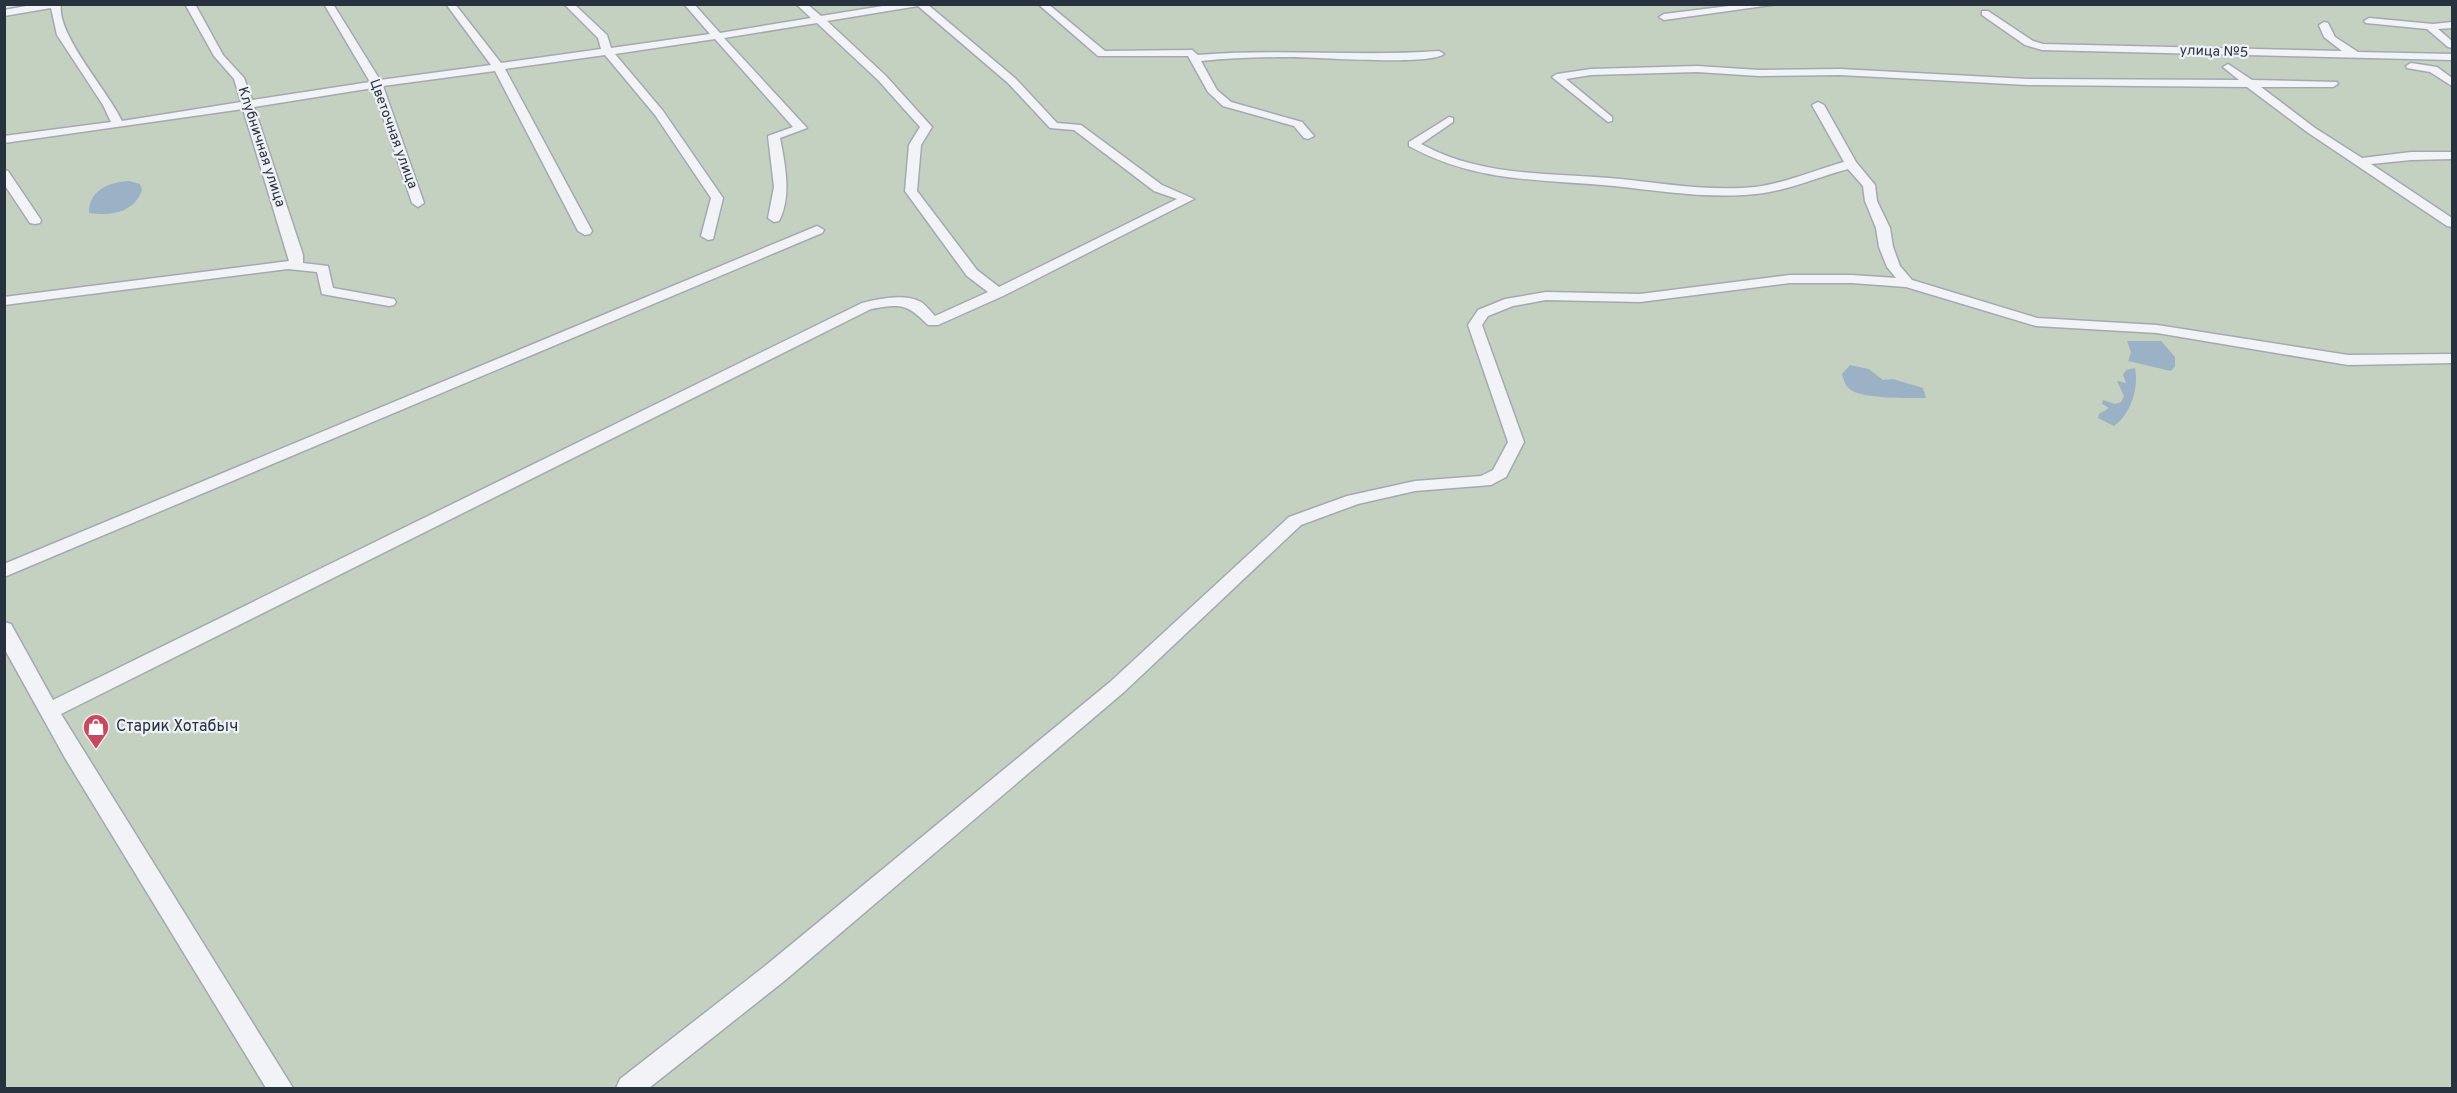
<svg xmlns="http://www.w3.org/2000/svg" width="2457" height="1093" viewBox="0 0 2457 1093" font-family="Overpass,sans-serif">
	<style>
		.green { fill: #c5d1c0 }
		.water { fill: #9bb1c6 }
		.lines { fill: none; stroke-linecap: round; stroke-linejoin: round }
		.minor-casing { stroke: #a4a9b1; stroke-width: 3 }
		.minor { fill: #f1f3f6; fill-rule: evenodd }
		.labels { text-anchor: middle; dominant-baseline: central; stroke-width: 4.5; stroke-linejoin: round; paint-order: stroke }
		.far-street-label { font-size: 14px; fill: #28313e; stroke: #eef1f5 }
		.poi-label { font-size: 16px; fill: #28313e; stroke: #eef1f5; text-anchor: start }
	</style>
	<rect width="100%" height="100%" fill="#dfe2e7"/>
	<!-- green -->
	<path class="green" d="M80 4 2452 5V1088H5L4 15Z"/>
	<!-- water -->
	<g class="water">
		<path d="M129 181 140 184 142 190C134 213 111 216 89 213 88 190 110 182 129 181Z"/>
		<path d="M2127 341H2161L2175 357V366L2171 371 2128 361 2131 352Z"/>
		<path d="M1850 365 1869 369 1883 380 1893 379 1923 388 1926 398C1910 398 1863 399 1851 390 1845 386 1844 381 1842 374Z"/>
		<path d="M2135 368C2139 388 2131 414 2114 426L2098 418 2099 414 2109 408 2102 404 2103 400 2115 404 2121 402 2124 396 2117 381 2126 383 2123 375 2126 370Z"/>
	</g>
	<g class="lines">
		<!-- minor casing -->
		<g class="minor-casing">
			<g id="minor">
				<path d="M37 4H61C56 34 108 91 122 121L241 102 234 79 214 56 185 4H195L223 55 244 78 252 100 370 82 324 4H333L380 80 491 65 446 4H455L501 63 601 49 598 38 564 4H574L607 35 611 48 710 34 684 4H694L720 33 811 18 796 4H807L821 16 895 4H927L1016 79 1057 123 1081 125 1162 185 1194 199 1003 296 938 325H928C906 303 901 304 871 309L61 714 293 1088H266L65 758 4 648V622L11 624 53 700 862 303C879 299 904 293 921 302 926 305 931 312 935 316L988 292 967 276 905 191 909 145 920 127 878 80 817 23 724 38 807 128 780 138C785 164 792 196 779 221L774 222 768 218 774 187 768 136 793 127 715 39 615 54 663 111 723 198 713 239 708 240 701 236 711 198 655 115 605 55 505 69 592 231 590 234 585 235 578 231 495 71 383 86 424 203 418 207 412 203 373 88 254 107 303 255V263L328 266 333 288 394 299 396 302 394 305 389 306 322 294 317 272 288 269 4 305V297L289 261 243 109 4 143V136L111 122 103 105 57 35 51 8 4 16V10ZM918 6 1008 83 1050 128 1074 130 1154 191 1177 199 999 287 977 270 917 191 921 145 932 127 886 76 827 21Z"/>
				<path d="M1038 4H1048L1105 51 1192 50 1198 55C1279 48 1359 57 1439 51L1444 54C1429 66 1315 57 1289 57 1260 57 1230 58 1201 61L1217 90 1231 102 1302 122 1314 136 1308 139 1304 138 1294 126 1223 106 1208 92 1188 56H1098Z"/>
				<path d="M1745 4H1778L1664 20 1659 17 1664 14Z"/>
				<path d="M1982 11H1988L2033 41 2043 44 2342 51 2324 37 2319 25 2324 22 2328 23 2335 37 2358 52 2452 54V60L2042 50 2025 45 1982 15Z"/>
				<path d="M2369 18 2433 24 2452 22V28L2438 29 2452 41V48L2448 47 2427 29 2366 23 2364 21Z"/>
				<path d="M2411 63 2437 67 2452 78V86L2430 72 2407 68 2406 66Z"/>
				<path d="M2228 64 2252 80 2337 82 2338 84 2333 87H2261L2315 128 2362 158 2411 152H2452V159L2411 160 2371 164 2452 218V227L2447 226 2307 132 2247 87 2028 85 1840 75 1759 76 1697 72 1591 75 1566 79 1612 117V121L1608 122 1552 77 1557 74 1591 69 1697 66 1759 70 1840 69 2028 79 2239 80 2223 67Z"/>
				<path d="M1818 102 1824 105 1856 162 1875 185 1877 201 1890 228 1893 247 1900 266 1912 280 2037 318 2157 325 2348 355 2452 354V363L2348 365 2157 333 2036 326 1906 287 1852 283H1790L1640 302 1546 300 1513 306 1488 316 1482 325 1524 442 1506 477 1491 485 1415 491 1358 504 1301 525 1124 692 783 982 649 1088H616L620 1079 765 966 1110 682 1289 517 1347 496 1415 481 1481 476 1493 470 1508 442 1468 325 1478 310 1505 299 1546 292 1640 294 1790 275H1852L1896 278 1887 267 1879 247 1876 228 1865 201 1863 186 1848 169C1818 177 1787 191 1756 194 1708 199 1661 191 1614 186 1540 179 1476 183 1409 146V142L1449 117 1453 118V122L1421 144C1480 176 1544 173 1609 178 1658 182 1706 192 1755 187 1786 183 1815 170 1844 162L1812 105Z"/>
				<path d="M4 170 8 171 41 220 40 223 35 224 30 223 4 184Z"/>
				<path d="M817 226 824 230 822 233 4 577V564Z"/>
			</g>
		</g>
		<!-- minor -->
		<use href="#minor" class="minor"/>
	</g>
	<!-- icons -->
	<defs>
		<g id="shop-pin" transform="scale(1.35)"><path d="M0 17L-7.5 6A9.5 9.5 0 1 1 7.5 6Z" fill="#c8485f" stroke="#eef1f5"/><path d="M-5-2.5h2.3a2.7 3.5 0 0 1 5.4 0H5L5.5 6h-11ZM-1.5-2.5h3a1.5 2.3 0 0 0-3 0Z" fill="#fff"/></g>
	</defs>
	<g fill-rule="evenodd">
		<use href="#shop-pin" x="96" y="727"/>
	</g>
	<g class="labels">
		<!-- far-street labels -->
		<g class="far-street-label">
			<text transform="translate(2214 52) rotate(2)">улица №5</text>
			<text transform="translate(393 134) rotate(70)">Цветочная улица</text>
			<text transform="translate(261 147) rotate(72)">Клубничная улица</text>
		</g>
		<!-- poi labels -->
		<g class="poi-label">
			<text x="116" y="727">Старик Хотабыч</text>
		</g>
	</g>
	<!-- border -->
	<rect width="2457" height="1093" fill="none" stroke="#28313e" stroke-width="12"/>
</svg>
